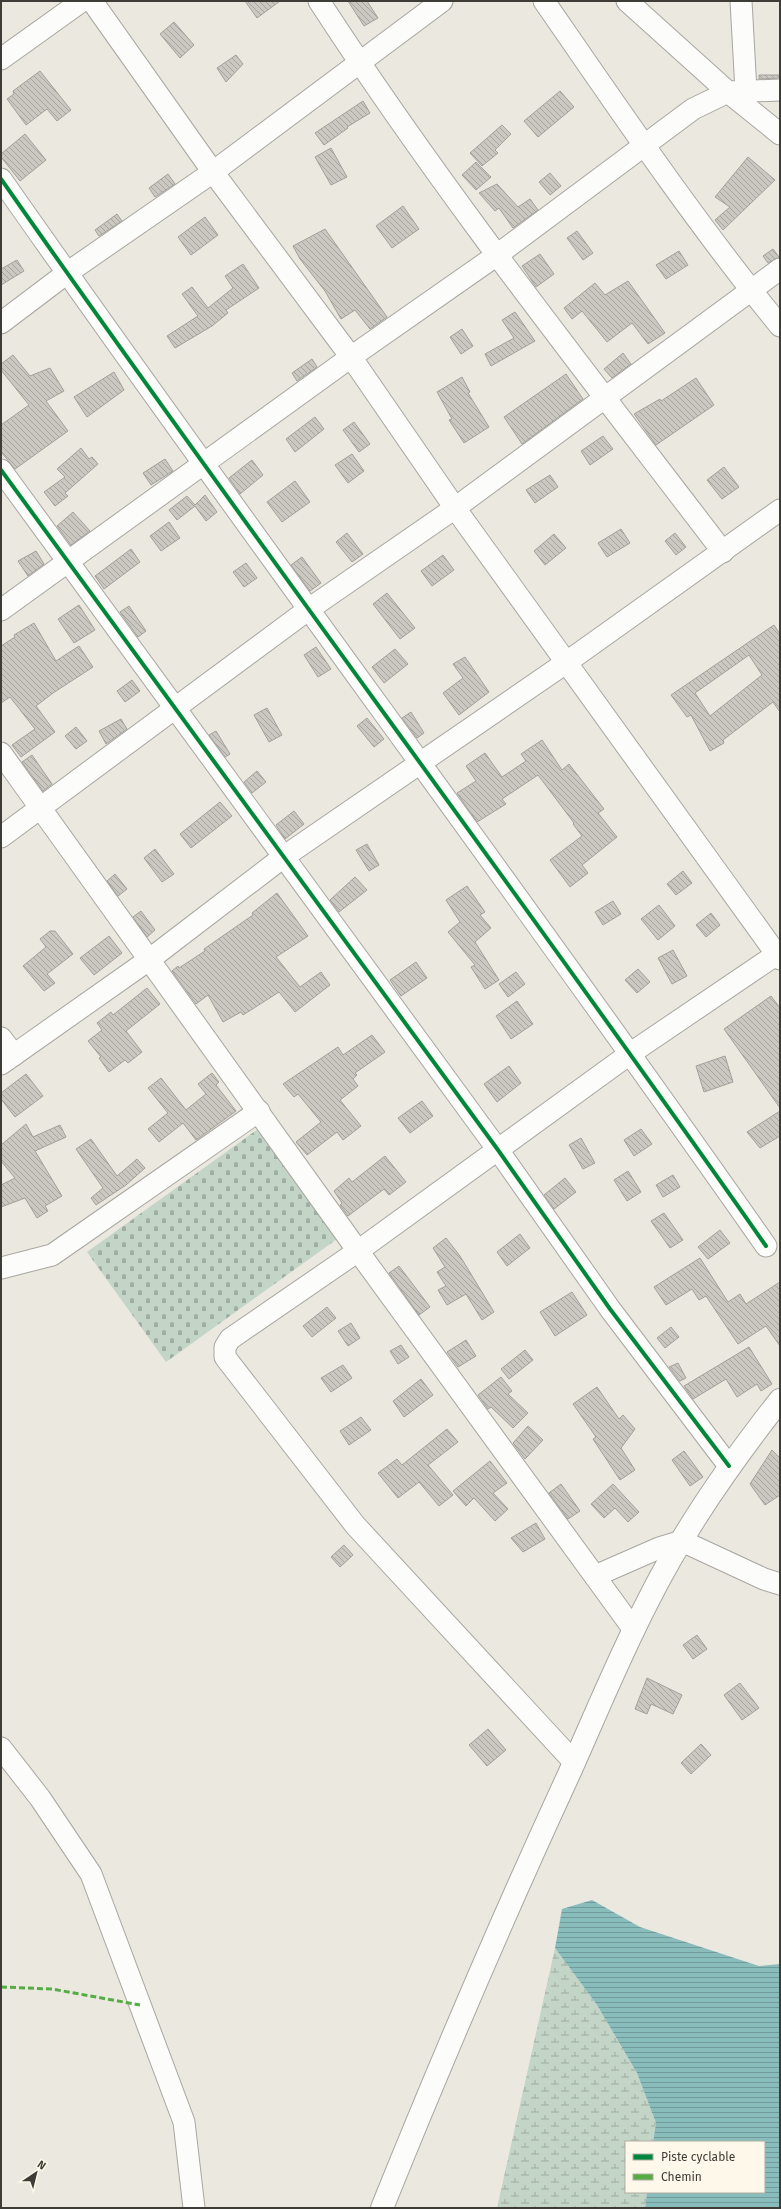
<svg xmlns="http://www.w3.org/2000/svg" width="781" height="2209" viewBox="0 0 781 2209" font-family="'Fira Sans',sans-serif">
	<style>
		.wetland { fill: url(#wetland-marsh) }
		.cemetery { fill: url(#cemetery-stones) }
		.water { fill: url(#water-rules) }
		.building { fill: url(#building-back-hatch); stroke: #a2a09a; fill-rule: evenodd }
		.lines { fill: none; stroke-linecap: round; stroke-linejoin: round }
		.minor-casing { stroke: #a8a6a0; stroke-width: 23 }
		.major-casing { stroke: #a8a6a0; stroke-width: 24 }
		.minor { stroke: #fcfcfa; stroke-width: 21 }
		.major { stroke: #fcfcfa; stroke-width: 22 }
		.quiet { stroke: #55ac45; stroke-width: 3; stroke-dasharray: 6 3; stroke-linecap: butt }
		.cycleway-casing { stroke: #fdf8e9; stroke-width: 6 }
		.cycleway { stroke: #00873e; stroke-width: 4 }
	</style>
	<defs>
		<pattern id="wetland-marsh" width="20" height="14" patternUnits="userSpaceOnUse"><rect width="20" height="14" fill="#c2d5c7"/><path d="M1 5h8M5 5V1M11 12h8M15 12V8" fill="none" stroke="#9faea2"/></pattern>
		<pattern id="cemetery-stones" width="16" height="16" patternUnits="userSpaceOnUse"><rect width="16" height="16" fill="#c2d5c7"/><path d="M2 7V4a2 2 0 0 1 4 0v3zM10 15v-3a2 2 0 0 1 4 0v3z" fill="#9faea2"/></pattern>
		<pattern id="water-rules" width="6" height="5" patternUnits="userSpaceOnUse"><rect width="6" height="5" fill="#88bdbc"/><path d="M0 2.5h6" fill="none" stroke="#719b9a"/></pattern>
		<pattern id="building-back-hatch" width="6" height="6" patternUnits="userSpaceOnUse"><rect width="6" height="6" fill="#cbc8c2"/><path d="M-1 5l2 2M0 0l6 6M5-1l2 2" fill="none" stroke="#a6a49e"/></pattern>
	</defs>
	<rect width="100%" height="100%" fill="#ebe8e0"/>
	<!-- wetland -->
	<path class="wetland" d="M555 1948 597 2005 637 2073 656 2123 653 2142H626V2192H647L645 2208H497Z"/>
	<!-- cemetery -->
	<path class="cemetery" d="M258 1129 337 1239 166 1362 87 1252Z"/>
	<!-- water -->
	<path class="water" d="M592 1900 640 1927 759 1966 780 1964V2208H645L647 2192H764V2142H653L656 2123 637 2073 597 2005 555 1948 562 1909Z"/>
	<!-- building -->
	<g class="building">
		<path d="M245 1H280L257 18Z"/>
		<path d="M348 1H367L378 18 364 26Z"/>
		<path d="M174 22 194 45 180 58 160 34Z"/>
		<path d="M236 55 243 64 226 82 217 68Z"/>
		<path d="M40 71 71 110 57 121 47 109 26 125 7 99 14 94 13 91Z"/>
		<path d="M759 75H780V78L759 79Z"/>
		<path d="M560 91 574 107 538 137 524 121Z"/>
		<path d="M363 101 370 113 347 127 348 128 324 145 315 133Z"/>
		<path d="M502 125 511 134 495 150 498 153 482 166 470 153Z"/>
		<path d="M25 134 46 160 20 181 1 157V154Z"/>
		<path d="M331 148 347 177 331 185 315 157Z"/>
		<path d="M748 157 775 180 723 230 715 220 730 207 715 197Z"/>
		<path d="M476 162 491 177 476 190 462 175Z"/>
		<path d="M550 173 561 186 550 195 539 182Z"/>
		<path d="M168 174 175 184 155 197 149 188Z"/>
		<path d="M497 184 518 207 530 199 538 210 513 228 499 208 495 211 479 193Z"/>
		<path d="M403 206 419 229 392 248 376 226Z"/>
		<path d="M117 214 122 221 99 236 95 230Z"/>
		<path d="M205 217 218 235 191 255 178 237Z"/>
		<path d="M325 229 387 317 370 329 355 310 341 319 325 291 300 259 293 246Z"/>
		<path d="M577 231 593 253 583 260 567 238Z"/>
		<path d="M773 249 779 257 768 263 763 256Z"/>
		<path d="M679 251 688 265 666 279 656 265Z"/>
		<path d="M540 254 554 274 536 287 522 266Z"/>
		<path d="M17 260 24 271 1 285V269Z"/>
		<path d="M243 264 259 288 226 310 228 313 212 326 175 348 167 336 198 316 182 294 192 287 208 308 233 288 225 276Z"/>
		<path d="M628 281 665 333 648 344 632 323 607 342 582 311 572 319 564 308 595 283 605 295Z"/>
		<path d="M515 312 535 341 491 366 485 354 514 338 502 320Z"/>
		<path d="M462 329 473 346 461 354 450 337Z"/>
		<path d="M623 353 631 364 612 378 604 369Z"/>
		<path d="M13 355 30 376 50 368 64 391 46 401 68 431 15 469 1 452V425L29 405 1 370V364Z"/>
		<path d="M312 359 317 367 297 381 292 373Z"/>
		<path d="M114 372 124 390 87 417 74 397Z"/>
		<path d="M566 374 583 399 522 444 504 417Z"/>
		<path d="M462 377 470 392 468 393 489 427 464 443 449 420 452 419 437 392Z"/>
		<path d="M696 378 714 405 656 445 634 414 660 399 661 401Z"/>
		<path d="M315 417 324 429 295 452 286 439Z"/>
		<path d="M354 422 370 444 359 452 343 430Z"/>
		<path d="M603 436 613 449 590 465 581 451Z"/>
		<path d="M81 448 89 459 92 457 98 464 65 493 68 496 55 506 44 492 65 477 57 469Z"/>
		<path d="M352 454 364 471 348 483 335 465Z"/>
		<path d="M165 459 173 471 151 485 143 473Z"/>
		<path d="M252 460 263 475 240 494 229 478Z"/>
		<path d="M724 467 739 487 722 499 707 480Z"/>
		<path d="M550 475 558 487 535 503 526 490Z"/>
		<path d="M295 481 310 502 282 522 267 502Z"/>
		<path d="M205 495 217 512 206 521 195 506 177 520 169 510 187 496 195 505Z"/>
		<path d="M73 512 90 531 71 545 57 526Z"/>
		<path d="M169 522 180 538 161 551 150 536Z"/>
		<path d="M621 529 630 543 607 557 598 543Z"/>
		<path d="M347 533 363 554 352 562 336 542Z"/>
		<path d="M675 533 686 547 676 555 665 541Z"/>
		<path d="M554 534 566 548 545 565 534 551Z"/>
		<path d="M131 549 140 562 104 589 95 576Z"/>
		<path d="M36 551 44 564 28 576 18 561Z"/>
		<path d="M443 555 454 570 432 586 421 571Z"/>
		<path d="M302 557 321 583 310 591 291 565Z"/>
		<path d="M246 563 257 578 244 587 233 572Z"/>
		<path d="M387 593 415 628 400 639 373 604Z"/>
		<path d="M79 605 95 630 74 643 58 619Z"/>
		<path d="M129 606 146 631 138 637 120 612Z"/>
		<path d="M34 623 56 661 79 646 93 667 53 693 36 706 55 732 21 757 12 745 35 729 10 697 1 703V646L15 637 14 635Z"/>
		<path d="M774 625 780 634V712L773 702 723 740 724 743 710 751 691 715 687 717 671 695ZM749 655 762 675 710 716 695 693Z"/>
		<path d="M316 647 331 669 318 677 304 655Z"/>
		<path d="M395 649 408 664 384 683 372 667Z"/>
		<path d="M465 657 489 692 459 715 443 693 463 678 453 664Z"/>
		<path d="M132 680 140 691 125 702 117 691Z"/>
		<path d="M267 708 282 735 269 742 254 715Z"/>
		<path d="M411 712 424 733 417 738 402 718Z"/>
		<path d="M367 718 384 739 374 747 357 726Z"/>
		<path d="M121 719 127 729 106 744 99 731Z"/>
		<path d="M76 727 87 741 76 749 65 736Z"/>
		<path d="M216 731 230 754 225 757 209 735Z"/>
		<path d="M542 740 562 770 569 764 604 809 598 813 617 837 582 865 588 873 570 887 550 860 582 836 573 824 574 823 538 775 502 799 506 804 477 822 457 793 476 781 466 766 485 753 502 777 526 761 521 754Z"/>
		<path d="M32 755 52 784 43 791 22 762Z"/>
		<path d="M257 771 266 782 252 793 244 782Z"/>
		<path d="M220 802 232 816 191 848 180 834Z"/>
		<path d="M294 811 304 824 285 839 276 825Z"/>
		<path d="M367 844 379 865 369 871 356 850Z"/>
		<path d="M155 849 174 874 162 882 144 858Z"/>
		<path d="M683 871 692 883 676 895 667 884Z"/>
		<path d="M115 874 127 889 118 896 107 881Z"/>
		<path d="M355 877 367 890 339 912 330 900Z"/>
		<path d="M467 886 485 912 480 915 491 928 475 942 499 980 485 989 471 967 475 965 448 932 460 922 446 900Z"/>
		<path d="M277 893 308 936 276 957 300 987 321 972 330 985 295 1012 279 992 243 1015 241 1012 223 1022 208 995 196 1004 172 971 178 966 179 968 205 951 204 949 253 915 252 913Z"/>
		<path d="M613 901 621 914 603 925 595 912Z"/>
		<path d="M659 905 675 926 658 940 641 919Z"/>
		<path d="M141 911 155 930 147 937 133 917Z"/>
		<path d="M711 913 720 925 706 937 696 925Z"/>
		<path d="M50 931H55L73 954 47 974 55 983 44 991 23 966 46 947 40 939Z"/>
		<path d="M109 936 122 953 94 975 80 958Z"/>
		<path d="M673 950 687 976 672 984 658 958Z"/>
		<path d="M416 962 427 978 401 996 390 980Z"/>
		<path d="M638 969 650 982 637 993 625 980Z"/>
		<path d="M516 972 525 984 508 997 499 984Z"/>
		<path d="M147 988 160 1004 126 1031 142 1052 128 1063 125 1060 109 1072 99 1058 101 1057 88 1041 102 1030 97 1023 111 1012 113 1015Z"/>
		<path d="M771 996 780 1008V1108L724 1029Z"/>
		<path d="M517 1001 533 1024 511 1039 496 1016Z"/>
		<path d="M372 1035 385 1052 355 1073 357 1075 353 1079 358 1086 340 1100 361 1126 343 1140 337 1132 307 1155 296 1142 321 1122 298 1094 294 1097 283 1084 338 1047 343 1055Z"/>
		<path d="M725 1056 733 1082 704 1092 696 1066Z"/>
		<path d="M509 1066 521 1083 497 1102 484 1084Z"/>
		<path d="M212 1073 219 1082 216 1085 236 1111 196 1140 183 1123 159 1142 148 1129 168 1113 148 1088 161 1078 186 1110 206 1094 198 1084Z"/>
		<path d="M26 1074 43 1096 15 1117 1 1099V1093Z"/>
		<path d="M422 1101 433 1116 410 1133 398 1118Z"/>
		<path d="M780 1111V1136L760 1148 747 1132Z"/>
		<path d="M26 1124 33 1137 60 1125 66 1137 35 1151 62 1196 45 1206 48 1211 37 1218 25 1198 1 1207V1185L15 1178 1 1161V1145Z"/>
		<path d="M641 1129 652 1144 634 1156 624 1140Z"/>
		<path d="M581 1138 595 1163 583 1169 569 1145Z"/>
		<path d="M91 1139 117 1176 137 1159 145 1168 126 1185 96 1205 91 1198 103 1188 76 1149Z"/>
		<path d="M385 1156 406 1182 389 1195 384 1189 348 1216 340 1205 342 1203 334 1191 349 1178 352 1182Z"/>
		<path d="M628 1171 641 1192 627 1201 614 1180Z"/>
		<path d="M673 1175 680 1187 663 1197 656 1185Z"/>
		<path d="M565 1178 576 1192 554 1209 544 1195Z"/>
		<path d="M664 1213 683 1240 670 1248 651 1221Z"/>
		<path d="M720 1230 730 1243 708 1259 698 1247Z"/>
		<path d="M520 1234 530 1248 507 1266 497 1252Z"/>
		<path d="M446 1238 460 1256 494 1312 482 1320 466 1294 447 1305 438 1290 446 1286 437 1272 445 1267 433 1248Z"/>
		<path d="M700 1258 728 1302 740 1294 746 1304 780 1282V1346L766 1326 738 1344 706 1296 699 1300 692 1289 666 1305 654 1287Z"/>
		<path d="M399 1266 430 1307 419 1315 389 1273Z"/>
		<path d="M572 1292 587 1315 555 1336 540 1312Z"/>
		<path d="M327 1307 336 1318 312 1337 303 1326Z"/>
		<path d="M351 1323 360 1338 348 1346 338 1331Z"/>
		<path d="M671 1327 679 1337 665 1348 657 1338Z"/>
		<path d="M466 1340 476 1356 458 1367 447 1352Z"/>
		<path d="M401 1345 409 1357 398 1364 390 1351Z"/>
		<path d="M749 1347 772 1384 761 1391 757 1384 737 1397 726 1379 693 1399 684 1386Z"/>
		<path d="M525 1350 533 1360 509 1379 501 1369Z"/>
		<path d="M678 1363 686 1378 680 1381 669 1367Z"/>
		<path d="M343 1365 352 1378 331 1392 321 1378Z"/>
		<path d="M501 1377 512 1391 508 1394 528 1413 513 1428 491 1407 488 1409 478 1395Z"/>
		<path d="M421 1379 433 1395 404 1417 393 1401Z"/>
		<path d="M597 1387 619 1419 623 1415 635 1429 621 1448 635 1470 620 1480 593 1439 596 1437 573 1404Z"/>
		<path d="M361 1417 371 1430 349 1445 340 1431Z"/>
		<path d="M528 1426 543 1440 525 1459 513 1443Z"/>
		<path d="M447 1429 458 1442 428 1465 453 1495 439 1506 419 1482 398 1498 378 1473 397 1459 402 1465Z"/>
		<path d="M772 1450 780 1458V1495L765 1505 750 1484Z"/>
		<path d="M684 1451 703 1477 690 1486 672 1460Z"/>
		<path d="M490 1461 507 1483 493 1493 508 1509 495 1521 474 1498 466 1506 453 1491Z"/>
		<path d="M561 1484 580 1511 568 1519 549 1493Z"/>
		<path d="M613 1484 639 1512 628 1522 615 1508 604 1518 591 1504Z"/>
		<path d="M536 1523 545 1539 523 1552 511 1538Z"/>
		<path d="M344 1545 353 1555 340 1567 331 1557Z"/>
		<path d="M697 1635 707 1649 693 1659 683 1645Z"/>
		<path d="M647 1678 682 1695 673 1714 651 1704 647 1714 635 1709Z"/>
		<path d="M740 1683 759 1708 742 1720 724 1695Z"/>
		<path d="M488 1729 506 1750 487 1766 469 1745Z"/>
		<path d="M701 1744 711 1755 691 1774 681 1763Z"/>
	</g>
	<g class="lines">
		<!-- minor casing -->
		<g class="minor-casing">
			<g id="minor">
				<path d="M92 1 213 172 351 357 455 508 780 959"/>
				<path d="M319 1C443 192 585 371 723 552"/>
				<path d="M544 1C620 111 695 222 780 326"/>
				<path d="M627 1 728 92 780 134"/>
				<path d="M741 1 746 91"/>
				<path d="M1 59 82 1"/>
				<path d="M1 179C252 538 515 887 766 1246"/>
				<path d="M1 323 67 273 213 172 442 1"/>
				<path d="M1 470 498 1150 610 1309 729 1466"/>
				<path d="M1 610 351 357 497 255 693 109 728 92 780 90"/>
				<path d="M1 753 358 1251 634 1630"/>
				<path d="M1 837 309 609 455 508 780 269"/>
				<path d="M1 1038 14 1055"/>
				<path d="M1 1064 150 959 282 858 567 662 780 510"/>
				<path d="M1 1268 52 1255 259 1111"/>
				<path d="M595 1576 659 1548 682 1541 764 1579 780 1584"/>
				<path d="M1 1748 40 1798 91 1874 184 2122 194 2208"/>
				<path d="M574 1762 355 1525 225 1357V1347L230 1339 358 1251 631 1053 780 952"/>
			</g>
		</g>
		<!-- major casing -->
		<g class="major-casing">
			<path id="major" d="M382 2208C441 2062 503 1917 569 1774 595 1716 619 1657 648 1601 684 1529 731 1462 780 1400"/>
		</g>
		<!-- minor -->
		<use href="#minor" class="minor"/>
		<!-- major -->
		<use href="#major" class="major"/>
		<!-- quiet -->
		<path class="quiet" d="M1 1987 52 1989 140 2005"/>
		<!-- cycleway casing -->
		<g class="cycleway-casing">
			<g id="cycleway">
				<path d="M1 179C252 538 515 887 766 1246"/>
				<path d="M1 470 498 1150 610 1309 729 1466"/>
			</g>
		</g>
		<!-- cycleway -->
		<use href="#cycleway" class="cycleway"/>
	</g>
	<!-- border -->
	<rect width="781" height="2209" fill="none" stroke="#3e3c36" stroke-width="4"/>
	<!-- legend -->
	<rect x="625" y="2141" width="140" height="52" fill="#fdf8e9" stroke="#b1ada1"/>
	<rect x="633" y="2154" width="20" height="6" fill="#00873e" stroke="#b1ada1"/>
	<text x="661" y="2161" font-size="12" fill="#3e3c36">Piste cyclable</text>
	<rect x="633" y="2174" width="20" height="6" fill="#55ac45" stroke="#b1ada1"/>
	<text x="661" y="2181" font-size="12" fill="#3e3c36">Chemin</text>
	<!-- north arrow -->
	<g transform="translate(36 2173) rotate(35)" stroke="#fdf8e9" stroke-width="3" paint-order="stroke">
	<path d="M0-3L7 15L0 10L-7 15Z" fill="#3e3c36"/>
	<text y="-6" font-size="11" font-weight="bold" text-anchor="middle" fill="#3e3c36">N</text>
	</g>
</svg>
